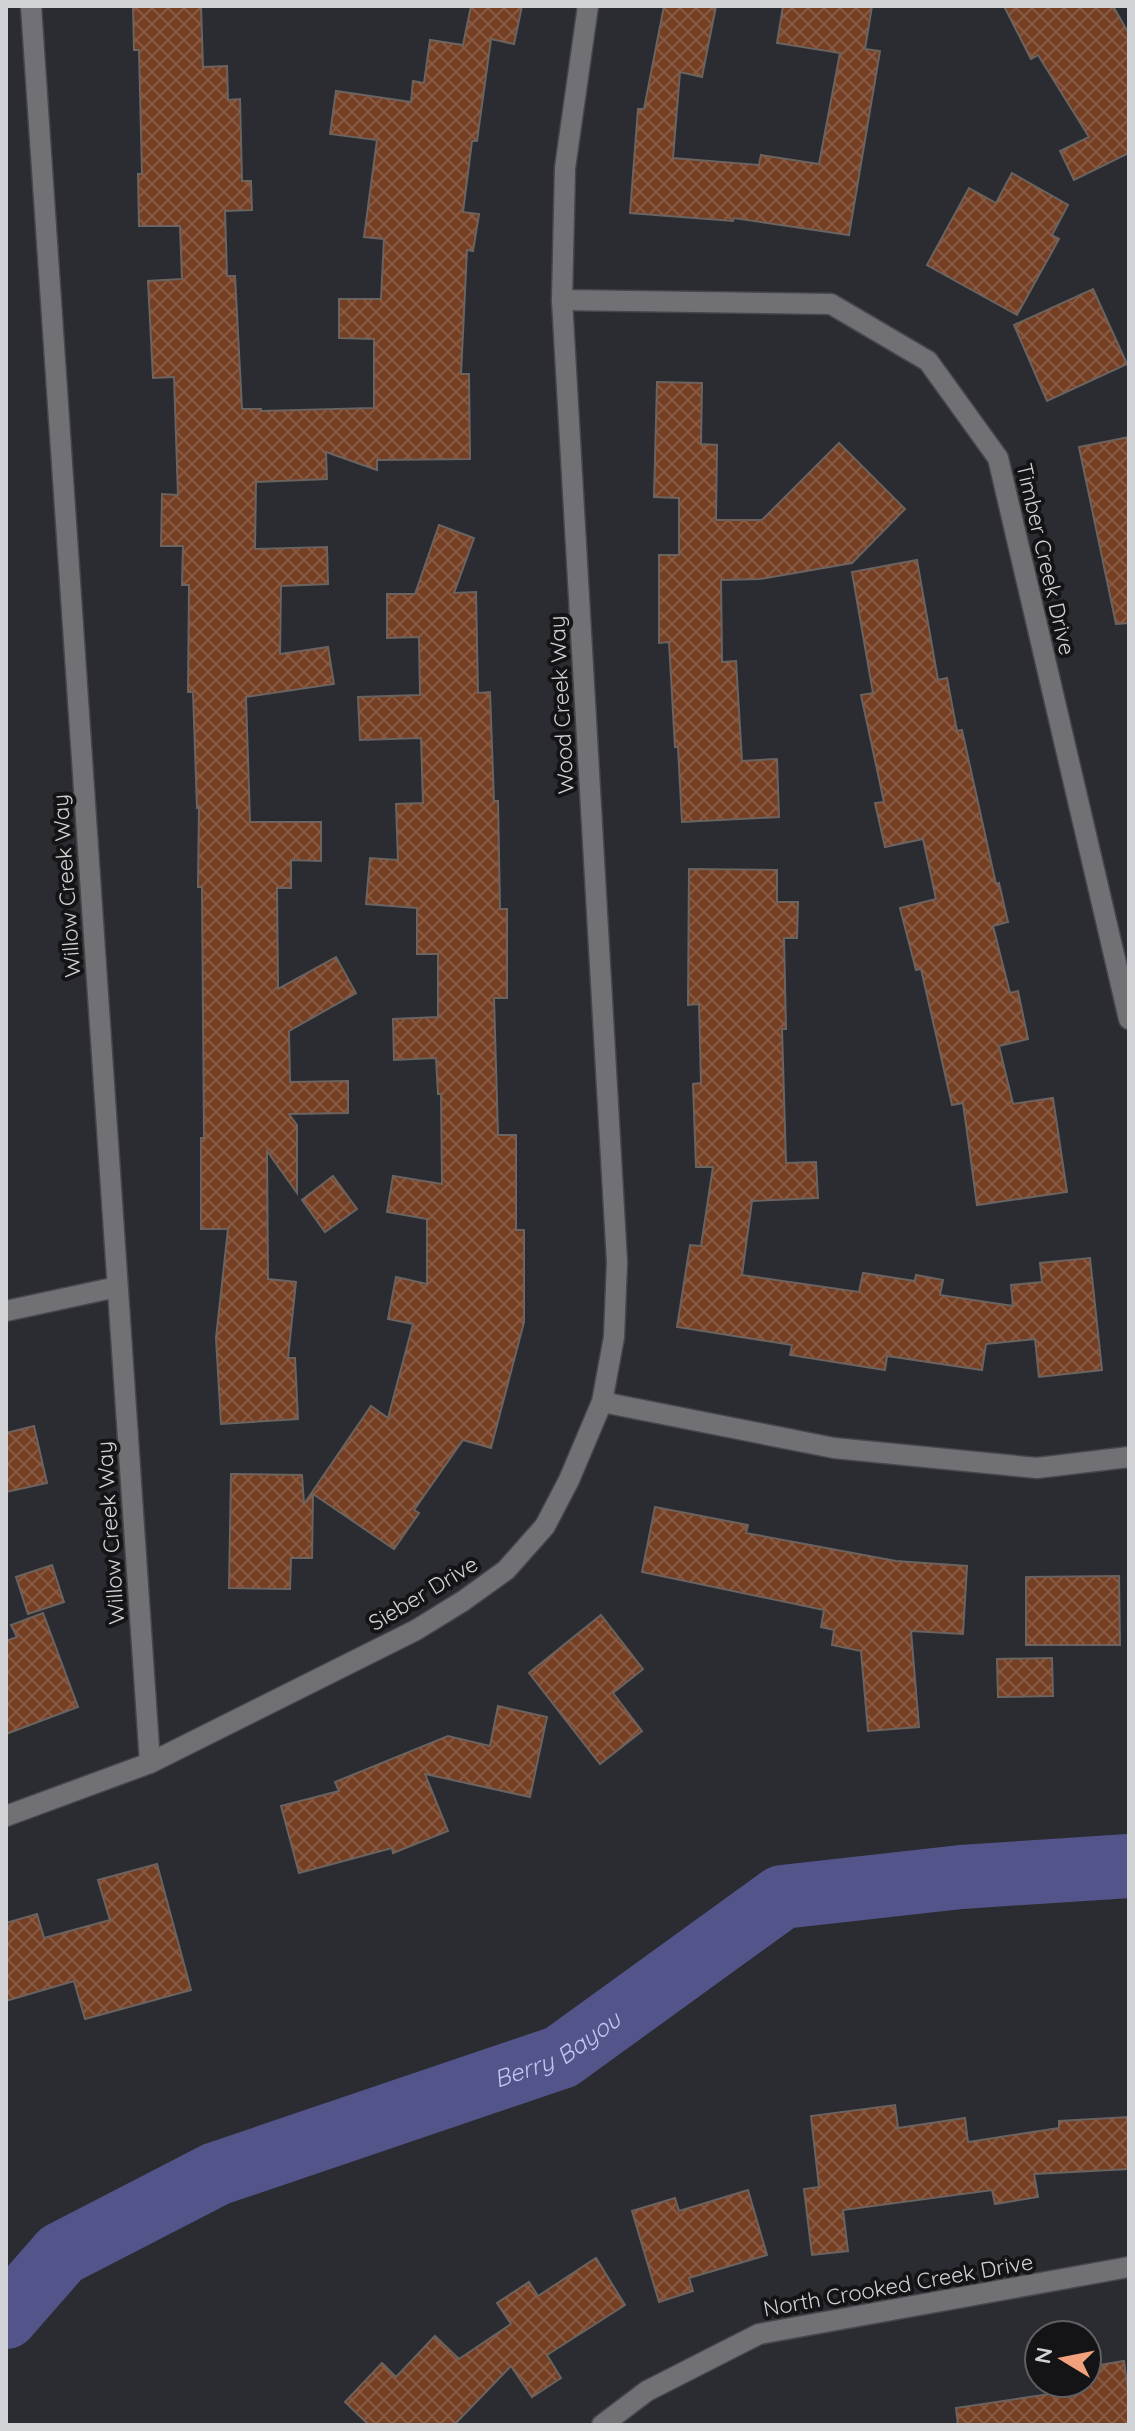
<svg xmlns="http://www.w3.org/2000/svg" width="1135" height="2431" viewBox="0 0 1135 2431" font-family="Quicksand,sans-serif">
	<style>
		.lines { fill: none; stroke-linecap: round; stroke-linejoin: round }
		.river { stroke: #53558a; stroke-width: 64 }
		.building { fill: url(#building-cross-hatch); stroke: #6b635f; stroke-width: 2 }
		.minor-casing { stroke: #46474c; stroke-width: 23 }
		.minor { stroke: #717175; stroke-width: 20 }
		.labels { text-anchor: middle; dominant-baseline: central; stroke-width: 8; stroke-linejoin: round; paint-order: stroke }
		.street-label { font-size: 22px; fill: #d1d2d6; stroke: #141417 }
		.water-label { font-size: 24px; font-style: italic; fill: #c0c4f5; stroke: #141417 }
	</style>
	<defs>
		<pattern id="building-cross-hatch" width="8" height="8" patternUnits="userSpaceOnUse" patternTransform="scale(2)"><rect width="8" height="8" fill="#753f24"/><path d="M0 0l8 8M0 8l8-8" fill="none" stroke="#885a43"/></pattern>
	</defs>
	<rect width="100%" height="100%" fill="#2b2c32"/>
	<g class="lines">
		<!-- river -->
		<path class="river" id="s1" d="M6 2317 61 2254 216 2174 561 2057 782 1897 961 1877 1129 1866"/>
	</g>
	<!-- building -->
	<g class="building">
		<path d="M133 6H201L203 67 227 66 228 100 240 99 242 181H251L252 210 225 211 227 276H235L242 409H261V411L374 408V339L339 338V299H381L384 239 364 237 377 140 330 134 336 91 411 102 413 81 424 83 430 40 463 45 471 6H522L514 44 491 39 477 141H472L463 212 479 214 473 251 467 250 461 374H469L470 459 377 460V470L326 452 327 479 256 482 255 549 327 547 328 584 281 586 280 654 328 647 334 684 246 697 250 822H321V861L291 860V888H277L278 989 336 957 356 993 289 1031 290 1082 348 1081V1113L289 1114 297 1125V1193L267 1151 268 1279 296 1282 288 1358H295L298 1419 221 1424 216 1338 228 1229H201V1138H204L202 887H198L199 807 197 808 193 692H188L189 585H182L183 546H161L162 494 178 495 174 377 153 378 148 281 182 279 180 226H139L138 174H142L139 50H134Z"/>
		<path d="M664 6H716L702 77 680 72 673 158 759 165 761 155 819 164 840 53 777 43 783 6H872L865 49 880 51 849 235 734 218 733 221 630 213 638 109H644Z"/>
		<path d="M1004 6H1113L1129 34V153L1074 180 1060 151 1089 137 1038 55 1031 59Z"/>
		<path d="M1012 173 1068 205 1052 235 1059 239 1017 315 927 265 969 188 996 203Z"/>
		<path d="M1093 289 1127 364 1047 401 1014 325Z"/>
		<path d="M657 382 702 383 701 444 717 445 716 520H762L839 443 905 509 852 563 760 579 721 580 722 662 736 661 742 761 777 759 779 817 682 822 678 747H675L669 642 659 643V555H679V498L654 497Z"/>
		<path d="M1129 437V623L1116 624 1079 447Z"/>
		<path d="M439 525 474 538 454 593 476 592 478 693 490 692 494 801H498L500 909H507V998H494L498 1135H516V1230H524V1322L491 1448 463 1440 414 1510 419 1513 394 1549 313 1494 312 1558H291L290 1589 229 1588 231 1474 302 1475 304 1504 371 1406 388 1418 413 1324 388 1319 396 1277 427 1284V1219L387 1212 393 1176 442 1184 441 1094H438L436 1058 394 1060 393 1019 438 1017V954H417V908L366 904 370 858 398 860 396 804 423 803 421 738 360 740 358 697 420 695 419 637 387 638V594H415Z"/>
		<path d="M917 560 938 680 947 678 957 731 962 730 996 884 999 883 1008 922 993 926 1010 993 1018 991 1028 1039 999 1046 1013 1104 1053 1098 1067 1192 977 1205 963 1103 952 1105 921 969 916 970 900 908 936 899 923 839 885 847 875 803 884 802 861 695 873 693 852 572Z"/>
		<path d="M689 869 777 870V902H798L797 938H784L786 1029H782L786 1163 816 1162 818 1198 752 1201 742 1275 859 1292 863 1273 915 1281 916 1275 943 1280 940 1295 1013 1306 1011 1285 1042 1282 1040 1263 1090 1258 1102 1370 1039 1377 1035 1339 986 1344 982 1370 887 1356 885 1370 790 1355 792 1345 677 1327 690 1245 701 1246 713 1167H696L693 1084 701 1083 699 1004 688 1005Z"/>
		<path d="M333 1176 357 1209 325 1232 302 1200Z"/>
		<path d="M34 1426 47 1483 6 1492V1433Z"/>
		<path d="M655 1507 748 1525 746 1533 896 1561 967 1566 963 1634 911 1631 919 1727 868 1731 861 1651 832 1645 834 1630 821 1627 824 1610 642 1572Z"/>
		<path d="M52 1565 64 1602 28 1614 16 1577Z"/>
		<path d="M1119 1576 1120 1645H1026V1577Z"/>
		<path d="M43 1613 78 1707 6 1734V1641L17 1637 11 1625Z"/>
		<path d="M601 1615 643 1669 613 1693 642 1731 600 1764 529 1673Z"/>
		<path d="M1052 1658 1053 1696 998 1697 997 1659Z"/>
		<path d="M498 1706 547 1717 530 1797 425 1774 448 1831 393 1853 392 1848 299 1873 281 1806 339 1791 335 1782 448 1736 490 1746Z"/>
		<path d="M157 1864 191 1990 85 2019 74 1981 6 2001V1923L37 1914 44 1938 110 1920 98 1880Z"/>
		<path d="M895 2105 898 2128 965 2118 968 2142 1059 2128V2121L1129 2117V2169L1034 2174 1038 2197 995 2204 992 2190 843 2210 848 2251 812 2255 804 2189 819 2187 811 2116Z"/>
		<path d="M748 2190 767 2255 689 2278 693 2291 659 2302 632 2211 675 2198 679 2211Z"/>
		<path d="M596 2258 625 2305 547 2355 561 2378 532 2397 511 2366 454 2425H369L345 2402 382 2363 396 2377 435 2336 459 2359 511 2324 497 2303 529 2282 538 2296Z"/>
		<path d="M1124 2361 1129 2398V2425H958L956 2408 1077 2390 1076 2383H1087V2367Z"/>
	</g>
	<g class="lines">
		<!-- minor casing -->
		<g class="minor-casing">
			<g id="minor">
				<path d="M31 6 150 1763"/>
				<path d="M562 300 831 304 928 361 998 458 1129 1019"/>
				<path d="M6 1311 117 1287"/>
				<path d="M602 1402 834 1448 1037 1468 1129 1457"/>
				<path d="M6 1816 150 1763 416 1630 463 1601 506 1570 545 1526 569 1480 602 1402 614 1337 617 1262 562 300 565 168 588 6"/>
				<path d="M602 2425 647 2391 759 2334 1129 2267"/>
			</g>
		</g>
		<!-- minor -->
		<use href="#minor" class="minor"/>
	</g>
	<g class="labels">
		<!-- street labels -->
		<g class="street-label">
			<text transform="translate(1046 559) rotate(77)">Timber Creek Drive</text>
			<text transform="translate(561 705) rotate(-93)">Wood Creek Way</text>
			<text transform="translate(66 886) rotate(-94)">Willow Creek Way</text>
			<text transform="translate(110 1533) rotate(-94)">Willow Creek Way</text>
			<text transform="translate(423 1593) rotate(-31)">Sieber Drive</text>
			<text transform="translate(898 2285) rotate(-10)">North Crooked Creek Drive</text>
		</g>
		<!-- water labels -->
		<g class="water-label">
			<text stroke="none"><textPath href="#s1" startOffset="622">Berry Bayou</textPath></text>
		</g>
	</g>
	<!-- border -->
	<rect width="1135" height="2431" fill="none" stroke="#d1d2d6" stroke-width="16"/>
	<!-- north arrow -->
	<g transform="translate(1063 2359) rotate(280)"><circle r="38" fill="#141417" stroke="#606063" stroke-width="2"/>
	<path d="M0-6L14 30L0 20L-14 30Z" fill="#f1a17b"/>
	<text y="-12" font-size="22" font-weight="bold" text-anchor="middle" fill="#d1d2d6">N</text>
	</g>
</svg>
